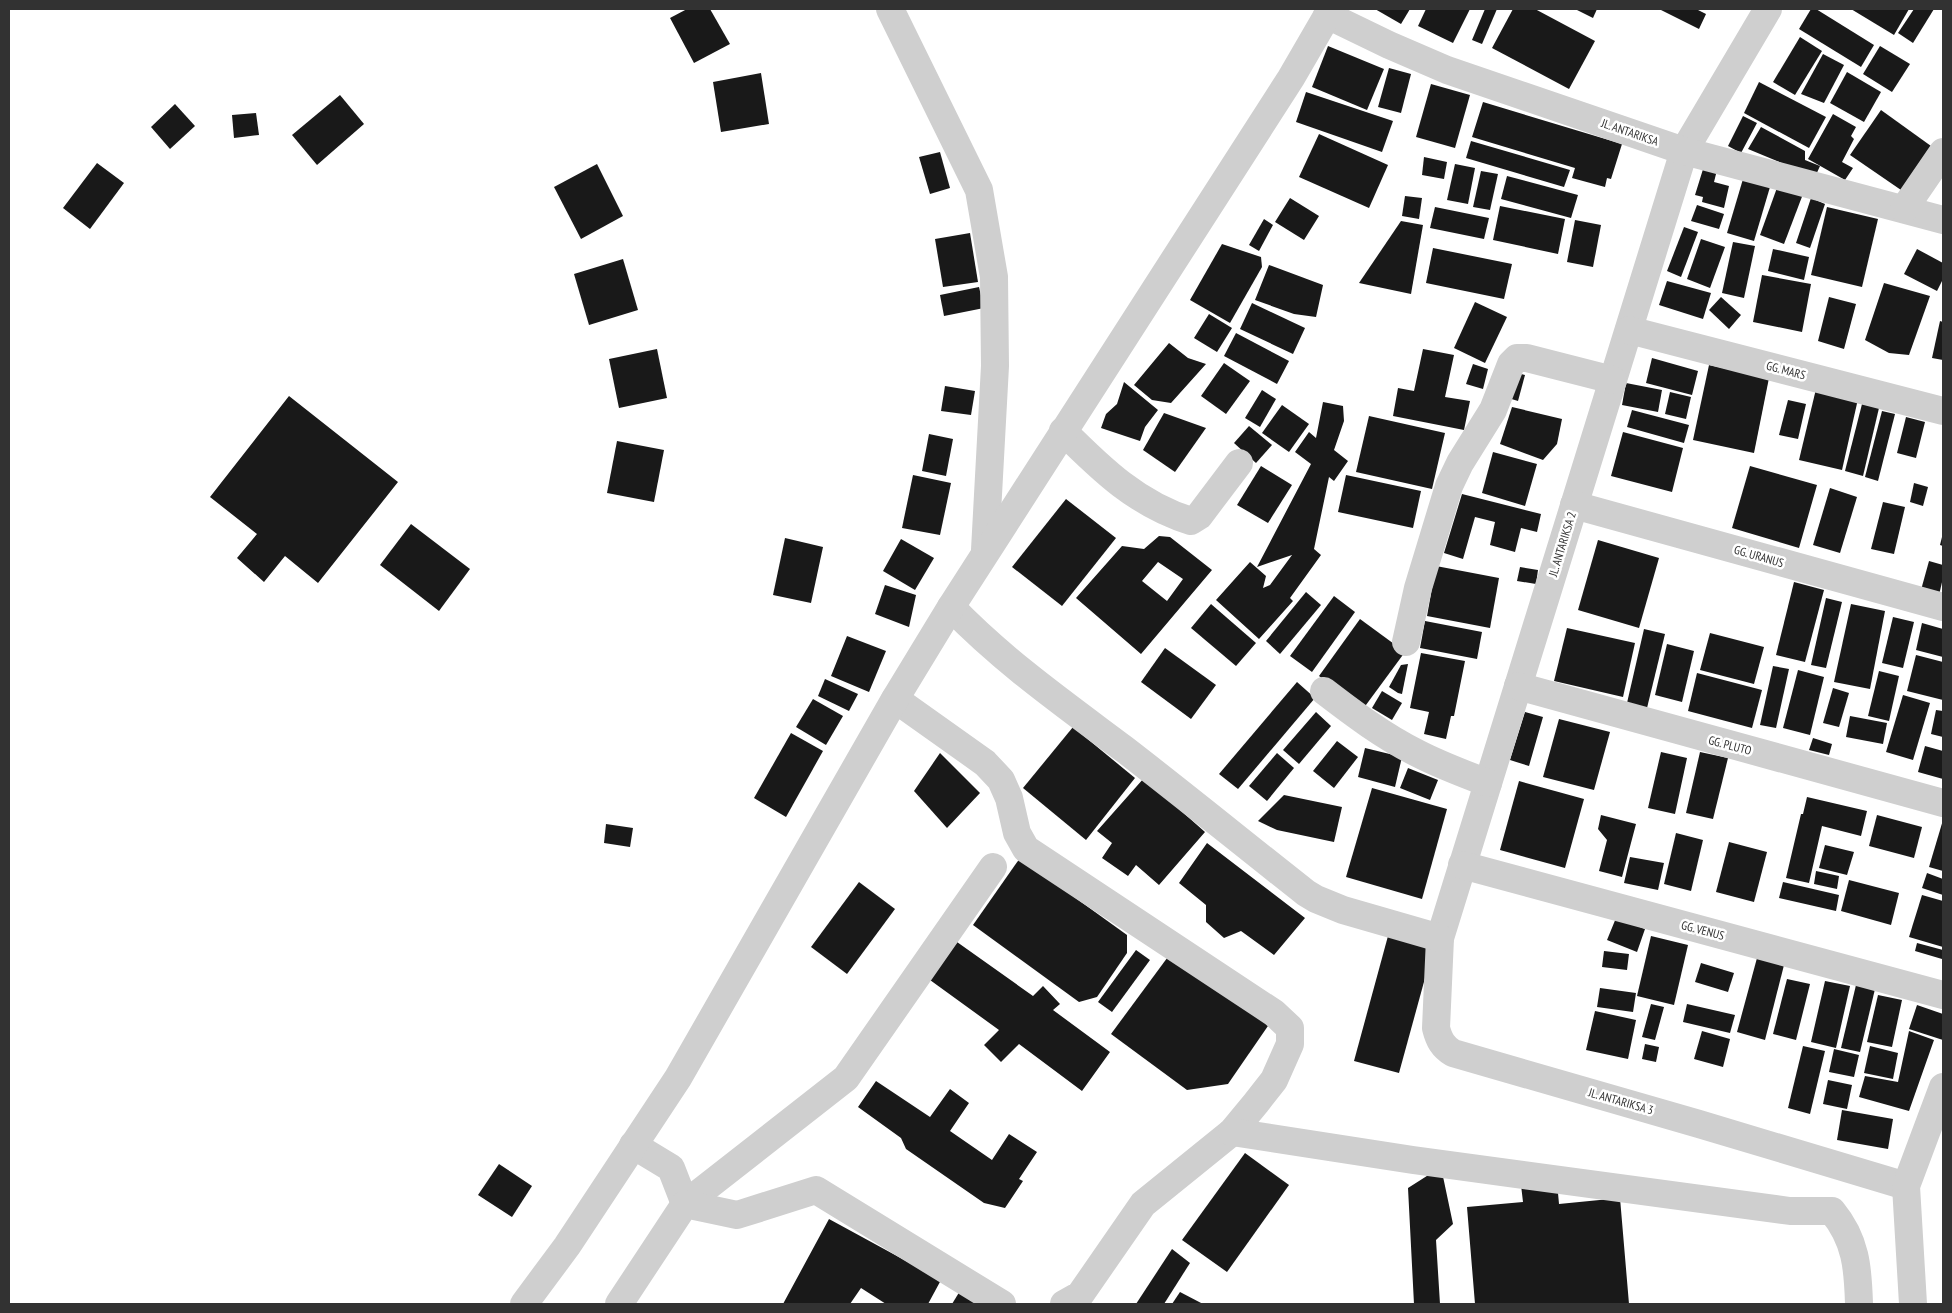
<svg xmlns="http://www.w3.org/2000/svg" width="1952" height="1313" viewBox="0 0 1952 1313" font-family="'PT Sans Narrow',sans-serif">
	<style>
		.building { fill: #191919; fill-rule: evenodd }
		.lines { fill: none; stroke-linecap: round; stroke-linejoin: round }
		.minor { stroke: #cfcfcf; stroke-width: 28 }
		.labels { text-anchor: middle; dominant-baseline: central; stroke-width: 5; stroke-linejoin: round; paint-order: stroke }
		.street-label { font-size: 12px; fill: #323232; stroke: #fff }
	</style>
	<rect width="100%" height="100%" fill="#fff"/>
	<!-- building -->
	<g class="building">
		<path d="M687 9H710L730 44 694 63 670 18Z"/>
		<path d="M1375 9H1410L1401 24Z"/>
		<path d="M1426 9H1470L1453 43 1418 26Z"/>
		<path d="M1485 9H1497L1482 44 1472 40Z"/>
		<path d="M1513 9H1535L1595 41 1569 89 1492 48Z"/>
		<path d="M1575 9H1597L1593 18Z"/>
		<path d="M1659 9H1696L1706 14 1699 29Z"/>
		<path d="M1811 9H1816L1874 45 1861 67 1799 29Z"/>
		<path d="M1851 9H1909L1894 35Z"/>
		<path d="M1914 9H1934L1913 43 1898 33Z"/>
		<path d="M1800 37 1822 51 1795 95 1773 82Z"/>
		<path d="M1328 46 1384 69 1367 110 1312 87Z"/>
		<path d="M1880 46 1910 64 1892 92 1863 74Z"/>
		<path d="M1823 54 1844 65 1824 103 1801 94Z"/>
		<path d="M1389 68 1411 74 1401 113 1378 107Z"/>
		<path d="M1847 72 1881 92 1864 122 1830 103Z"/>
		<path d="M761 73 769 124 721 132 713 82Z"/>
		<path d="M1759 82 1826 117 1809 148 1744 113Z"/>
		<path d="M1431 84 1470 95 1455 148 1416 137Z"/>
		<path d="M1306 92 1393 121 1382 152 1296 122Z"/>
		<path d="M340 95 364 124 317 165 292 135Z"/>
		<path d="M1483 102 1622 144 1611 179 1607 178 1605 187 1572 178 1575 168 1472 137Z"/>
		<path d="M175 104 195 126 170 149 151 127Z"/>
		<path d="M1881 110 1931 146 1901 190 1850 155Z"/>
		<path d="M256 113 259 135 234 138 232 115Z"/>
		<path d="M1833 114 1856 127 1851 136 1854 139 1842 162 1853 168 1845 180 1808 159Z"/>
		<path d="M1743 116 1757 123 1741 153 1728 146Z"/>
		<path d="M1761 127 1805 151V160L1820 166 1815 177 1748 149Z"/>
		<path d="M1319 134 1388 165 1369 208 1299 177Z"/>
		<path d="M1471 141 1570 170 1564 187 1466 158Z"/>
		<path d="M940 152 950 188 930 194 919 157Z"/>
		<path d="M1424 157 1447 162 1444 179 1422 175Z"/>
		<path d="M97 163 124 183 90 229 63 208Z"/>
		<path d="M597 164 623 216 581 239 554 187Z"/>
		<path d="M1455 164 1475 168 1468 204 1447 200Z"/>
		<path d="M1704 166 1717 170 1714 182 1729 186 1724 208 1702 202 1703 197 1695 195Z"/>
		<path d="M1481 171 1498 174 1490 210 1473 207Z"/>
		<path d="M1507 176 1578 195 1571 218 1501 199Z"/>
		<path d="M1743 179 1770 187 1754 241 1727 233Z"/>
		<path d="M1778 185 1803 194 1784 244 1760 235Z"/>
		<path d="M1405 196 1422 198 1419 219 1402 216Z"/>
		<path d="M1290 198 1319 216 1304 240 1275 222Z"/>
		<path d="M1811 198 1825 204 1810 248 1796 243Z"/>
		<path d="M1697 205 1724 214 1719 229 1691 221Z"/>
		<path d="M1500 206 1565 219 1558 254 1493 240Z"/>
		<path d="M1435 207 1489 218 1484 239 1430 228Z"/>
		<path d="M1827 207 1878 219 1862 287 1811 275Z"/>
		<path d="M1264 219 1273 225 1259 251 1249 245Z"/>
		<path d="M1575 220 1601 225 1593 267 1567 262Z"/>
		<path d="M1401 221 1423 225 1411 294 1359 283Z"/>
		<path d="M1684 227 1698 232 1681 277 1667 271Z"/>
		<path d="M970 233 978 282 943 287 935 239Z"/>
		<path d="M1701 239 1725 247 1710 288 1687 279Z"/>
		<path d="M1733 242 1755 246 1744 298 1722 293Z"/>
		<path d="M1222 244 1261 257 1262 267 1230 323 1190 300Z"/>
		<path d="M1433 248 1512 264 1504 299 1426 283Z"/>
		<path d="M1773 249 1809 257 1804 280 1768 271Z"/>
		<path d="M1917 249 1943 263V279L1937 291 1904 274Z"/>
		<path d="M623 259 638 310 589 325 574 274Z"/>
		<path d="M1269 265 1323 285 1316 317 1294 314 1255 300Z"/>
		<path d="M1762 275 1811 284 1802 332 1753 322Z"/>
		<path d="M1667 281 1711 293 1703 319 1659 305Z"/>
		<path d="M1884 283 1930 296 1909 355 1889 353 1865 340Z"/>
		<path d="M979 287 984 308 944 316 940 295Z"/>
		<path d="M1721 297 1741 315 1729 329 1709 310Z"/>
		<path d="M1829 297 1856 304 1844 349 1818 341Z"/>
		<path d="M1475 302 1507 317 1485 363 1454 348Z"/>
		<path d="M1252 303 1305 328 1293 354 1240 329Z"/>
		<path d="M1209 314 1232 328 1217 352 1194 338Z"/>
		<path d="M1940 321 1943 322V360L1932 358Z"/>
		<path d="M1236 333 1289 361 1277 384 1224 356Z"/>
		<path d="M1169 343 1188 358 1206 364 1171 403 1152 400 1134 385Z"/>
		<path d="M657 349 667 398 619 408 609 359Z"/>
		<path d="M1423 349 1454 355 1445 397 1470 401 1464 430 1393 416 1398 388 1414 391Z"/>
		<path d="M1652 358 1698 371 1692 395 1646 383Z"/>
		<path d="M1224 363 1250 381 1226 414 1201 396Z"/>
		<path d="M1473 364 1488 369 1483 389 1466 384Z"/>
		<path d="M1709 365 1769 378 1754 453 1693 440Z"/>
		<path d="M1513 372 1525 375 1518 401 1505 397Z"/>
		<path d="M1124 382 1158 410 1145 427 1140 441 1101 428 1106 414 1117 404Z"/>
		<path d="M1626 383 1662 390 1658 412 1622 405Z"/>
		<path d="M945 386 975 391 971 415 941 411Z"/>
		<path d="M1816 389 1858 399 1842 470 1799 460Z"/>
		<path d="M1262 390 1276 399 1260 427 1245 418Z"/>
		<path d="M1670 392 1691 397 1686 419 1665 414Z"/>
		<path d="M289 396 398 482 318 583 285 556 264 582 237 558 257 534 210 497Z"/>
		<path d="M1788 400 1806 404 1798 439 1779 435Z"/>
		<path d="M1323 402 1343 406 1344 421 1334 450 1348 461 1334 481 1329 477 1314 549 1321 555 1290 598 1293 601 1259 639 1216 600 1250 562 1266 576 1263 588 1270 585 1292 555 1257 567 1311 464 1295 452 1309 432 1316 438Z"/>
		<path d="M1862 404 1879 408 1863 476 1845 471Z"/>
		<path d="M1282 405 1309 424 1289 452 1262 433Z"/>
		<path d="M1512 407 1562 419 1557 444 1543 460 1500 444Z"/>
		<path d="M1632 410 1689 425 1684 443 1627 427Z"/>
		<path d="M1882 411 1895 414 1878 481 1865 477Z"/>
		<path d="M1164 413 1206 428 1175 472 1143 450Z"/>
		<path d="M1369 416 1445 433 1432 489 1356 472Z"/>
		<path d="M1906 417 1925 422 1916 458 1897 453Z"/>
		<path d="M1249 426 1272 445 1256 463 1234 443Z"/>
		<path d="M1623 432 1683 448 1672 492 1611 476Z"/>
		<path d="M929 434 953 439 946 476 922 471Z"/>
		<path d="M617 441 664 450 654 502 607 493Z"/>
		<path d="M1493 452 1537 464 1525 506 1482 493Z"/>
		<path d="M1261 466 1292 485 1268 523 1237 505Z"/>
		<path d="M1750 466 1817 485 1799 548 1732 528Z"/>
		<path d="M913 475 951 483 940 535 902 528Z"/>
		<path d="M1346 475 1421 491 1413 528 1338 512Z"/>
		<path d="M1914 483 1928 487 1923 506 1910 502Z"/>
		<path d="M1830 488 1857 497 1840 553 1813 545Z"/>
		<path d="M1462 494 1541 514 1537 532 1521 528 1515 552 1490 545 1495 522 1475 517 1463 559 1444 553Z"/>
		<path d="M1066 499 1116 538 1062 606 1012 567Z"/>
		<path d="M1883 502 1905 507 1894 554 1871 549Z"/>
		<path d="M411 524 470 569 439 611 380 565Z"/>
		<path d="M1943 533V546L1940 545Z"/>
		<path d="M1159 536 1170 537 1212 570 1141 654 1076 598 1122 546 1144 549ZM1158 562 1183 579 1167 601 1142 581Z"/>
		<path d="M785 538 823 547 811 603 773 595Z"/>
		<path d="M901 539 934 558 915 590 883 571Z"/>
		<path d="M1598 540 1659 558 1639 628 1578 610Z"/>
		<path d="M1929 561 1943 565V578L1939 595 1921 590Z"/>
		<path d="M1436 566 1499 578 1490 628 1427 616Z"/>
		<path d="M1520 567 1538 570 1536 584 1517 581Z"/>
		<path d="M1794 582 1824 590 1805 662 1776 655Z"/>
		<path d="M885 585 916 595 909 627 875 614Z"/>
		<path d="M1306 592 1321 605 1280 654 1266 641Z"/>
		<path d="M1334 596 1355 612 1312 672 1290 656Z"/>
		<path d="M1826 598 1842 602 1826 668 1811 665Z"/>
		<path d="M1211 604 1256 643 1236 666 1191 628Z"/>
		<path d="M1851 604 1885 611 1870 689 1834 682Z"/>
		<path d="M1893 617 1914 622 1903 668 1882 663Z"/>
		<path d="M1360 619 1405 652 1363 709 1319 676Z"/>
		<path d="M1425 621 1482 632 1477 659 1420 648Z"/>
		<path d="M1922 623 1943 629V657L1916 650Z"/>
		<path d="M1567 628 1635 643 1623 697 1554 681Z"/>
		<path d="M1644 629 1665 634 1647 708 1627 703Z"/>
		<path d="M1710 633 1764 647 1754 684 1700 670Z"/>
		<path d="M847 636 886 651 869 692 831 676Z"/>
		<path d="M1667 644 1694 651 1682 702 1655 695Z"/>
		<path d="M1165 648 1216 685 1191 719 1141 682Z"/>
		<path d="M1421 653 1465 661 1454 716H1451L1446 739 1424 734 1429 712 1410 708Z"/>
		<path d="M1916 655 1943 662V700L1907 691Z"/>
		<path d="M1408 664 1402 694 1398 693 1389 687 1401 665Z"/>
		<path d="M1773 666 1789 669 1776 728 1760 725Z"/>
		<path d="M1798 670 1824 677 1810 735 1783 728Z"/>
		<path d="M1879 671 1899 676 1889 721 1868 716Z"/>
		<path d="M1697 673 1762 690 1752 728 1688 711Z"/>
		<path d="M825 679 858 694 849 711 818 696Z"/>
		<path d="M1297 682 1315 698 1238 789 1219 774Z"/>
		<path d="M1833 688 1849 693 1839 727 1823 723Z"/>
		<path d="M1382 691 1402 703 1392 720 1372 708Z"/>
		<path d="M1903 695 1930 703 1913 760 1886 752Z"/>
		<path d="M813 699 843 716 826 745 796 727Z"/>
		<path d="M1936 710 1943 711V737L1931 734Z"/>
		<path d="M1316 712 1331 726 1299 764 1283 750Z"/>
		<path d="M1525 712 1543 717 1529 766 1510 760Z"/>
		<path d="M1850 716 1887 723 1883 744 1846 737Z"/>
		<path d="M1559 719 1610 732 1594 790 1543 777Z"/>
		<path d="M1073 727 1135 778 1086 840 1023 788Z"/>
		<path d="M791 733 823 751 786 817 754 798Z"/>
		<path d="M1813 738 1832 744 1829 755 1809 750Z"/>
		<path d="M1337 741 1358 757 1334 788 1313 771Z"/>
		<path d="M1925 746 1943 751V779L1918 772Z"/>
		<path d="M1365 748 1402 757 1395 787 1358 777Z"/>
		<path d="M1661 752 1687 758 1675 814 1648 808Z"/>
		<path d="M1700 752 1728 758 1713 819 1686 813Z"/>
		<path d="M940 753 980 793 947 828 914 791Z"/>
		<path d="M1277 753 1294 768 1267 801 1249 786Z"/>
		<path d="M1408 768 1438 780 1430 800 1400 788Z"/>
		<path d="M1144 778 1205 832 1159 885 1136 865 1128 876 1102 858 1112 843 1097 831Z"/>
		<path d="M1519 781 1584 799 1565 868 1500 850Z"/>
		<path d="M1372 788 1447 809 1422 899 1346 877Z"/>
		<path d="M1284 795 1342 807 1334 842 1277 830 1258 821Z"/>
		<path d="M1807 797 1867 811 1861 836 1822 826 1809 883 1786 878 1801 814H1803Z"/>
		<path d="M1601 815 1636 824 1622 877 1599 871 1607 840 1598 829Z"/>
		<path d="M1877 815 1922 827 1914 858 1869 846Z"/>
		<path d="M1943 820V871L1929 867Z"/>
		<path d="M606 824 633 828 630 847 604 843Z"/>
		<path d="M1676 833 1703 840 1691 891 1664 884Z"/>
		<path d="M1729 842 1767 852 1754 902 1716 892Z"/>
		<path d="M1207 843 1305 918 1274 955 1241 931 1224 938 1206 922V905L1179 883Z"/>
		<path d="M1825 845 1854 852 1847 875 1819 868Z"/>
		<path d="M1630 857 1664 863 1658 890 1624 883Z"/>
		<path d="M1020 858 1127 935V953L1097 997 1079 1002 973 925Z"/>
		<path d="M1816 871 1839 876 1837 889 1814 884Z"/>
		<path d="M1927 873 1943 879V895L1922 888Z"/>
		<path d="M1849 880 1899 893 1891 925 1841 911Z"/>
		<path d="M859 882 895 909 847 974 811 947Z"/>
		<path d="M1783 882 1839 895 1836 911 1779 898Z"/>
		<path d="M1922 895 1943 901V947L1909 937Z"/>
		<path d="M1616 918 1645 929 1637 952 1607 940Z"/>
		<path d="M1388 936 1433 949 1399 1073 1354 1061Z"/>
		<path d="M1651 936 1688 945 1674 1005 1637 996Z"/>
		<path d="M957 942 1033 996 1043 986 1060 1004 1053 1010 1110 1052 1082 1091 1019 1044 1001 1062 984 1045 999 1030 930 980Z"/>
		<path d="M1917 943 1943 950 1942 959 1915 951Z"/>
		<path d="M1136 950 1150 960 1112 1012 1098 1002Z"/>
		<path d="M1173 950 1270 1023 1228 1084 1187 1090 1111 1034Z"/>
		<path d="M1604 951 1629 954 1627 970 1602 967Z"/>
		<path d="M1757 958 1784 965 1765 1040 1737 1032Z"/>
		<path d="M1701 963 1734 973 1728 992 1695 982Z"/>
		<path d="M1787 979 1810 984 1796 1040 1773 1034Z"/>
		<path d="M1825 981 1850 986 1836 1048 1811 1042Z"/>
		<path d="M1856 985 1875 989 1860 1052 1841 1048Z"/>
		<path d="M1600 988 1636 993 1633 1012 1597 1007Z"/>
		<path d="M1878 995 1902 1000 1892 1047 1867 1042Z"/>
		<path d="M1651 1004 1664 1007 1655 1040 1642 1037Z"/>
		<path d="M1687 1004 1735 1015 1730 1033 1683 1022Z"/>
		<path d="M1917 1005 1943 1014V1040L1909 1029Z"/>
		<path d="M1595 1011 1636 1020 1628 1059 1586 1050Z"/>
		<path d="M1702 1031 1730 1039 1723 1067 1694 1059Z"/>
		<path d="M1909 1031 1934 1040 1909 1111 1859 1097 1865 1076 1898 1082Z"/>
		<path d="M1645 1044 1659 1047 1656 1062 1642 1059Z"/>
		<path d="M1803 1046 1825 1051 1810 1114 1788 1108Z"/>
		<path d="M1870 1046 1898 1053 1893 1079 1864 1073Z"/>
		<path d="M1834 1049 1859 1055 1854 1077 1829 1072Z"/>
		<path d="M1828 1080 1852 1085 1847 1109 1823 1104Z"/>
		<path d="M876 1081 930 1117 950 1089 969 1103 950 1131 992 1160 1009 1134 1037 1152 1019 1179 1023 1181 1005 1208 984 1203 906 1149 901 1138 858 1107Z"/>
		<path d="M1842 1110 1893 1119 1888 1149 1837 1140Z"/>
		<path d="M1245 1153 1289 1185 1227 1272 1182 1240Z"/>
		<path d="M499 1164 532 1186 512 1217 478 1195Z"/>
		<path d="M1441 1167 1453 1224 1436 1240 1440 1304H1414L1408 1188Z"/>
		<path d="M1557 1182 1559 1204 1620 1198 1629 1304H1475L1467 1207 1523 1202 1521 1185Z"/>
		<path d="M829 1219 941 1280 928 1304H886L861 1288 850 1304H783Z"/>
		<path d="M1172 1249 1190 1263 1164 1304H1136Z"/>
		<path d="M963 1286 993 1304H952Z"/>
		<path d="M1180 1292 1203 1304H1172Z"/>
	</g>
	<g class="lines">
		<!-- minor -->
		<g class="minor">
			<path d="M890 9 979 190 994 277 995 366 985 550"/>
			<path d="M1768 9 1684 151 1440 938 1436 1028C1439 1040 1443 1047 1453 1053L1699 1124 1906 1186"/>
			<path d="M1327 15 1389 45 1447 70 1684 151 1943 220"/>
			<path d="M1904 209 1943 152"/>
			<path d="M1629 330 1943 411"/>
			<path d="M1063 431C1101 469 1138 505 1191 521L1199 516 1239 463"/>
			<path d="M1574 505 1943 607"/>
			<path d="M951 607C1003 661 1064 704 1124 749 1185 796 1245 845 1306 893L1316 899 1343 910 1440 938"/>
			<path d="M1406 642 1418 588 1449 486 1460 463 1493 410 1511 364 1517 358H1527L1613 380"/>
			<path d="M1518 686 1943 803"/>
			<path d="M1324 691C1354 714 1383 736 1417 753 1440 765 1464 774 1488 783"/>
			<path d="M895 699 985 763 1001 780 1009 798 1017 833 1026 849 1274 1013 1290 1028V1044L1274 1080 1256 1103 1232 1132 1143 1204 1080 1295 1064 1304"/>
			<path d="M1462 865 1943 995"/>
			<path d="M1232 1132 1413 1160 1790 1211H1832C1856 1240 1858 1268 1859 1304"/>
			<path d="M633 1145 671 1168 685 1204 846 1078 993 867"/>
			<path d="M524 1304 567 1246 678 1078 895 699 951 607 1291 78 1331 9"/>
			<path d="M619 1304 685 1204 737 1215 816 1190 1002 1304"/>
			<path d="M1913 1304 1906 1186 1943 1087"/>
		</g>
	</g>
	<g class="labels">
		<!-- street labels -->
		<g class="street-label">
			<text transform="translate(1630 132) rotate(19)">JL. ANTARIKSA</text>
			<text transform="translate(1786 370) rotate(15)">GG. MARS</text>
			<text transform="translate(1562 544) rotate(-73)">JL. ANTARIKSA 2</text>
			<text transform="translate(1759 556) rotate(16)">GG. URANUS</text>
			<text transform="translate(1730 745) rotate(15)">GG. PLUTO</text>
			<text transform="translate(1703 930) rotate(15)">GG. VENUS</text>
			<text transform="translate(1621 1101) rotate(16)">JL. ANTARIKSA 3</text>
		</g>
	</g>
	<!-- border -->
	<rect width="1952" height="1313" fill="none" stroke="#323232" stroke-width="20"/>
</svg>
